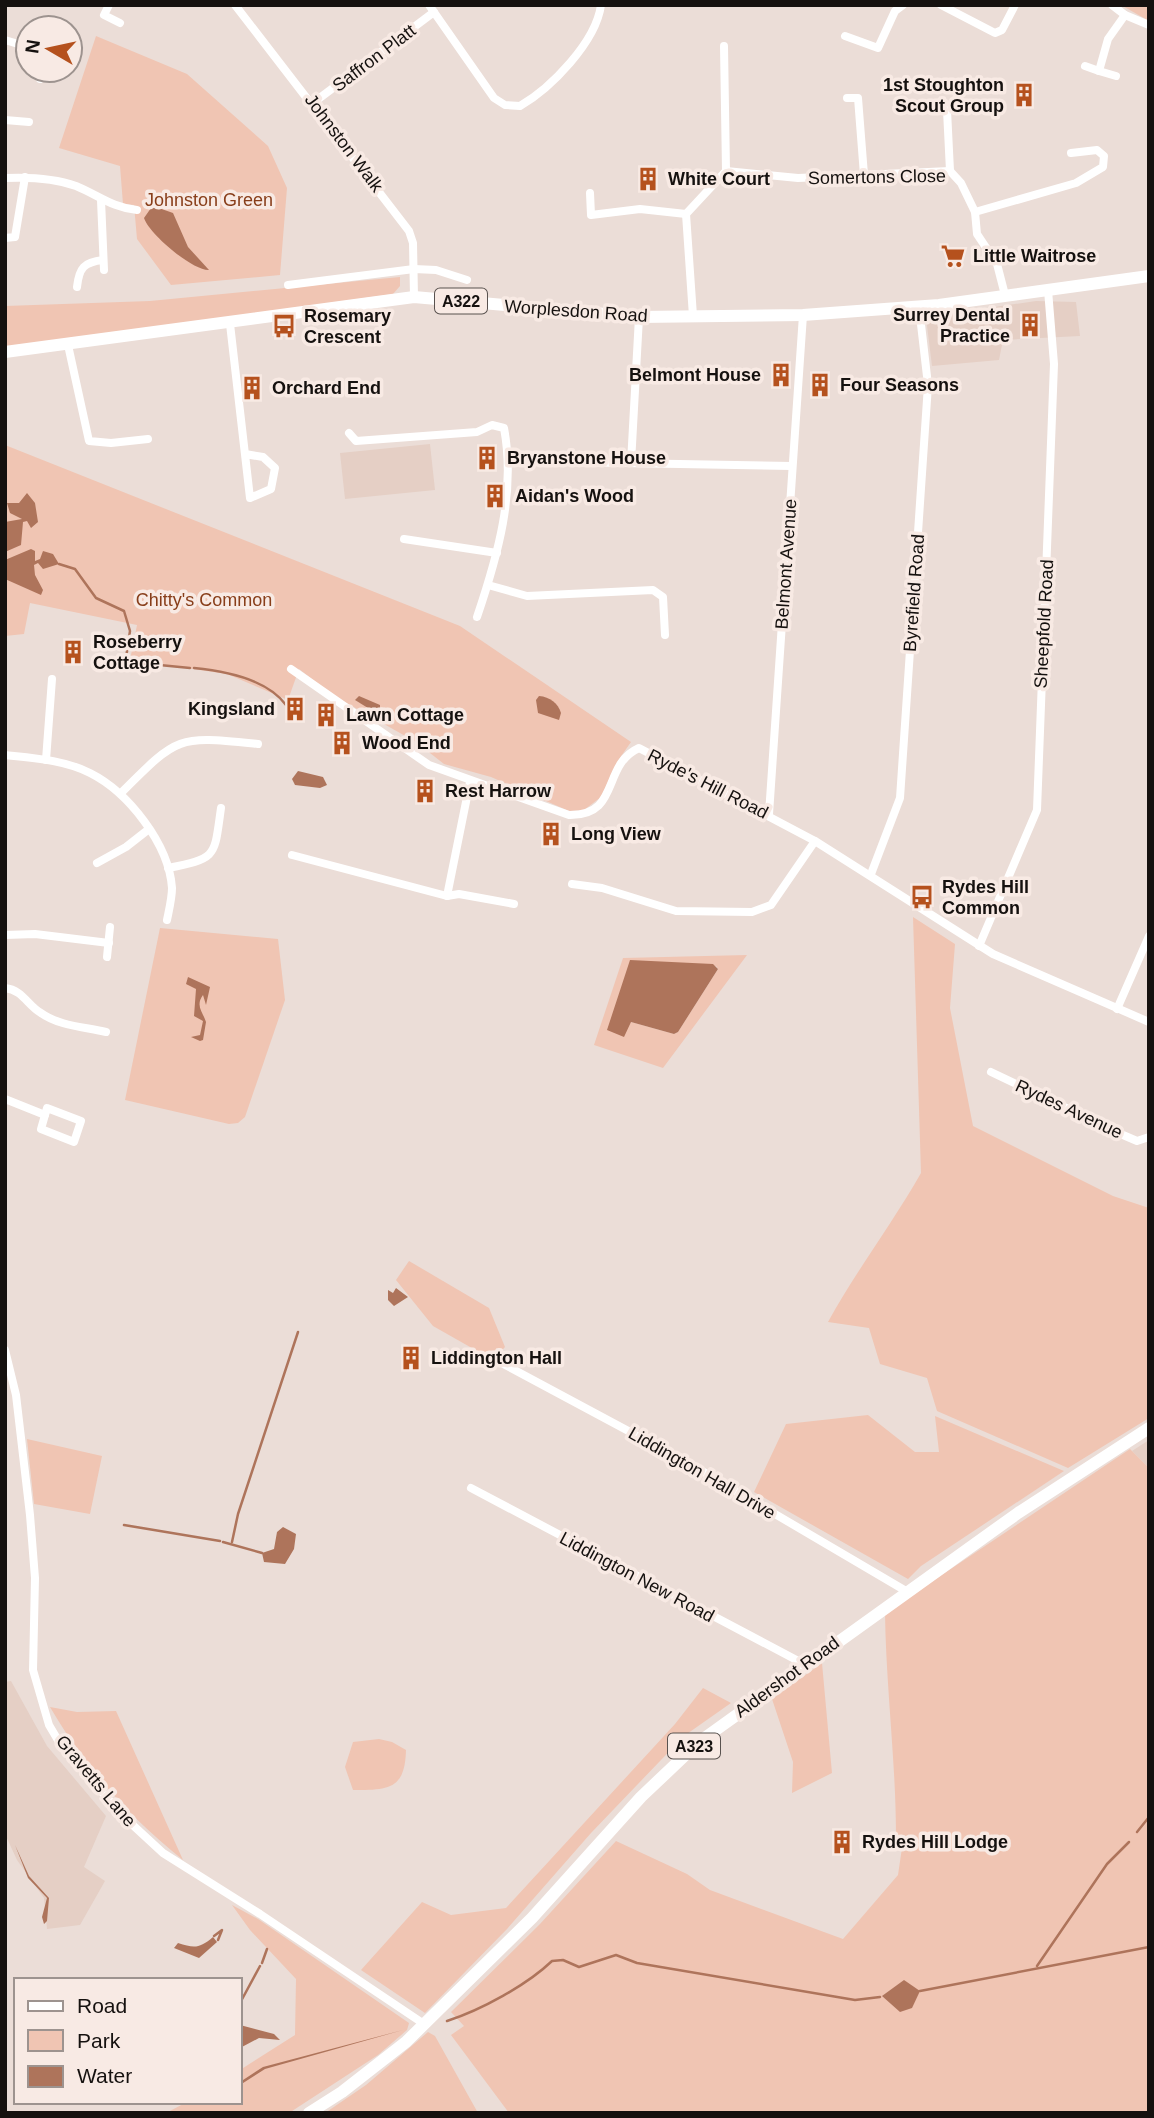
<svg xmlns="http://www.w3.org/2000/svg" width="1154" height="2118" viewBox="0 0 1154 2118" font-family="Arial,sans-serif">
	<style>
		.built { fill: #e5cfc5 }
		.green { fill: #f0c5b3; fill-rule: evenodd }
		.water { fill: #ae745b }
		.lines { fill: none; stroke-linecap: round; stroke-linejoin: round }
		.stream { stroke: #ae745b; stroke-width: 2.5 }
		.minor { stroke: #fff; stroke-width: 8 }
		.primary { stroke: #fff; stroke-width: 12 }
		.labels { text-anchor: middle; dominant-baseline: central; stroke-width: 7; stroke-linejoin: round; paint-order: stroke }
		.shield { fill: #f8eae4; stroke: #59524f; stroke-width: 2 }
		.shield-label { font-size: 16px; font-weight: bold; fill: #15110f }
		.street-label { font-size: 18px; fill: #15110f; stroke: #f8eae4 }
		.poi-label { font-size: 18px; font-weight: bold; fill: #15110f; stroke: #f8eae4; text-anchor: start }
		.park-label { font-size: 18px; fill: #883e1a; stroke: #f8eae4 }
	</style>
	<rect width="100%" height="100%" fill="#ebddd7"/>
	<!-- built -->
	<g class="built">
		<path d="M1036 301 1076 302 1080 336 1003 340 999 360 932 366 926 317Z"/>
		<path d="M430 444 435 490 345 499 340 453Z"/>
		<path d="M1149 1440V1468L1132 1451Z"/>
		<path d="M11 1681 47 1746 106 1816 84 1867 105 1881 80 1925 47 1929 44 1898 17 1860 5 1834V1682Z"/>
	</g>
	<!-- green -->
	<g class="green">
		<path d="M1121 5H1149V21Z"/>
		<path d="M96 36 187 74 268 146 287 188 280 275 171 285 137 239 134 205 123 204 120 166 59 148Z"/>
		<path d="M400 277V286L393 294 5 349V306L150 301Z"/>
		<path d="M5 445 460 626 631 742 617 762 601 797 584 810 569 811 491 777 444 764 416 742 334 696 299 669 288 700 227 674 130 660 137 625 30 603 24 634 5 636Z"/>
		<path d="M913 917 955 944 950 1008 973 1126 1113 1196 1149 1208V1418L1068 1468 937 1411 927 1378 880 1364 869 1328 828 1322C856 1271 892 1224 921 1173Z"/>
		<path d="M160 928 278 939 285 1000 245 1117 238 1123 229 1124 125 1100Z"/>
		<path d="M747 955 663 1068 594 1045 623 958ZM716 966 718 969 678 1032 674 1034 631 1022Z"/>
		<path d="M409 1261 489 1308 505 1347 493 1360 433 1326 396 1280Z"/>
		<path d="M868 1415 915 1452H939L935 1416 1064 1471 921 1566 908 1579 754 1492 786 1424Z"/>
		<path d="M27 1439 102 1456 90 1514 34 1504Z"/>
		<path d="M1130 1449 1149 1468V2113H509L451 2035 464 2026 451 2012 540 1924 616 1841 687 1874 710 1890 843 1939 898 1875 903 1841 896 1837C896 1762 886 1688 885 1613Z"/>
		<path d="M822 1663 832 1773 792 1793 793 1762 772 1699Z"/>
		<path d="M703 1688 731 1703 684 1736 591 1833 507 1929 425 2013 361 1970 422 1902 451 1915 506 1908 675 1724Z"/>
		<path d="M50 1707 77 1712 116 1711 183 1860C126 1814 87 1770 50 1707Z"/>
		<path d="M379 1739 392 1742 406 1750C405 1790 388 1790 353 1790L345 1767 353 1742Z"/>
		<path d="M232 1905 258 1919 409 2023 407 2030 378 2055 289 2113H166L187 2102H240V2070L295 2035 296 1979 250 1930Z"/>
		<path d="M428 2032 435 2036 478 2113H325L366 2085Z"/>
	</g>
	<!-- water -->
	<g class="water">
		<path d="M156 207 173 213 188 247 209 270C193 271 149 234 144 218L151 208Z"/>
		<path d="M27 493 35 503 38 522 31 528 27 521 23 522 21 545 5 552V522L22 519 10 513 7 503H19Z"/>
		<path d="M31 549 35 551V561L40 559 43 551 53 554 59 564 43 569 38 563 34 565 35 575 43 590 41 595 5 579V560Z"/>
		<path d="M359 696 380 705V711L376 713 355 700Z"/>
		<path d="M539 696C550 697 558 703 561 713L559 720 538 713 536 700Z"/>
		<path d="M298 771 323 777 327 785 320 788 295 785 292 779Z"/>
		<path d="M630 960 713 964 718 969 678 1032 674 1034 631 1022 624 1037 607 1030Z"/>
		<path d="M188 977 210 987 206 1005 203 995C195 1006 203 1012 206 1022L203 1040 200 1041 191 1037 200 1035 203 1021 194 1016 196 989 186 984Z"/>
		<path d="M396 1288 408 1297 394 1306 388 1300V1290L393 1293Z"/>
		<path d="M283 1527 296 1534 294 1549 285 1564 264 1562 262 1553 274 1549 277 1532Z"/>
		<path d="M15 1845 29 1876 49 1898 47 1921 44 1924 42 1917 47 1898 28 1878Z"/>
		<path d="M213 1937 217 1942 199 1958 174 1948 178 1943C194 1948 199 1949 213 1937Z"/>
		<path d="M904 1980 920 1991 912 2008 900 2012 882 1996Z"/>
		<path d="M240 2025 274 2034 280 2040 259 2038 240 2048Z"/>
		<path d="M403 2030 265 2069 240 2085V2082L263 2067Z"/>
	</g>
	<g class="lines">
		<!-- stream -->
		<g class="stream">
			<path d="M59 564 75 569 96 598 124 611 130 631 126 658 129 662 190 668"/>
			<path d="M194 668C225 671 267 679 286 705"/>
			<path d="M124 1525 220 1541"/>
			<path d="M223 1542 262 1553"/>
			<path d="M232 1542 238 1514 298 1332"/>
			<path d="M1137 1832 1149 1817"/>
			<path d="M214 1936 222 1930 218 1940"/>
			<path d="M262 1963 267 1949"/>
			<path d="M1037 1966 1107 1864 1129 1842"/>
			<path d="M920 1991 1149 1947"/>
			<path d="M240 2003 260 1966"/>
			<path d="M447 2021C481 2010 527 1985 552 1961L563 1960 579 1967 616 1955 637 1963 855 2000 880 1997"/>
		</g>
		<!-- minor -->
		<g class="minor">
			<path d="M109 5 104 15 120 23"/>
			<path d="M235 5 409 231 413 243 414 297"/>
			<path d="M429 5 494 98 505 105 520 106C551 88 596 42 601 5"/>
			<path d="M941 5 995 33 1002 30 1015 5"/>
			<path d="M1112 5 1125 15 1149 25"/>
			<path d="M52 28V27"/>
			<path d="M845 36 878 48 895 11 903 5"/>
			<path d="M5 40 28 47"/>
			<path d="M724 46 726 171"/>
			<path d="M1085 66 1099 71"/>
			<path d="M1116 76 1099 71 1108 39 1125 15"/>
			<path d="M40 79 41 70"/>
			<path d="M847 98H858L864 175"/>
			<path d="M313 103 434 12"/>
			<path d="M5 120 29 122"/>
			<path d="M950 171 961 183 975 212 977 234 997 264 1005 295"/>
			<path d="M950 171 947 110 987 108"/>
			<path d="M5 178C28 177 54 178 76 186 98 195 113 208 137 210"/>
			<path d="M590 193 591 215 640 209 686 214"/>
			<path d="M101 200 104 270"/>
			<path d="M975 212 1076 183 1103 167 1104 156 1097 150 1071 153"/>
			<path d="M686 214 726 171 798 178 950 171"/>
			<path d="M686 214 693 316"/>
			<path d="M5 238 15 237 25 177"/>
			<path d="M288 285 414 269 436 270 467 280"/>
			<path d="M77 287C79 268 84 262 103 260"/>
			<path d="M230 324 250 498 271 489 275 468 263 457 245 454"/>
			<path d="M68 345 89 441 111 443 148 439"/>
			<path d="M349 433 356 441 477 432 492 425 504 428C516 492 498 555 477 617"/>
			<path d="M510 461 792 466"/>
			<path d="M631 463 639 317"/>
			<path d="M404 539 497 553"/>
			<path d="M488 585 527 596 653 590 663 597 665 635"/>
			<path d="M291 669 429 765 569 815C621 816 601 765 639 748L815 841 993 954 1149 1022"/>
			<path d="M5 755C33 758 65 760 90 773 128 792 169 844 172 888 172 898 169 910 167 920"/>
			<path d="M46 760 52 679"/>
			<path d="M121 793C179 735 177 736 258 744"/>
			<path d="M769 814 803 315"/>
			<path d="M292 855 447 896 459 894 514 904"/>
			<path d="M97 863 126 847 149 829"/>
			<path d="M168 868C218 858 214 857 221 808"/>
			<path d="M871 874 900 798 928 385 919 307"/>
			<path d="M572 884 602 888 676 911 752 912 771 905 815 841"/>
			<path d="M447 896 470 782"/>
			<path d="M5 935 35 934 109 943"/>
			<path d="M979 946 1037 810 1054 364 1048 290"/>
			<path d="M107 957 110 927"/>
			<path d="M5 988C23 990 27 1005 41 1013 59 1026 85 1027 106 1032"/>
			<path d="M1117 1009 1149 936"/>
			<path d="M991 1072 1123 1135 1137 1141 1149 1137"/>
			<path d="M5 1099 45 1115"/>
			<path d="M47 1108 81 1121 74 1142 41 1129Z"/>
			<path d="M5 1350 16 1395 30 1515 35 1578 33 1670 49 1725 62 1747 124 1817 163 1853 260 1914 424 2024"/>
			<path d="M494 1359 690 1464 906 1591"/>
			<path d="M471 1488 804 1664"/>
		</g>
		<!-- primary -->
		<g class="primary">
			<path d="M5 352 414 297 639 317 803 315 939 305 1149 276"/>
			<path d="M309 2113 342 2092 406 2042 532 1918 641 1797 699 1742 1018 1513 1149 1428"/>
		</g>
	</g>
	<!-- icons -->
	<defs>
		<g id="building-bare" transform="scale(1.89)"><path d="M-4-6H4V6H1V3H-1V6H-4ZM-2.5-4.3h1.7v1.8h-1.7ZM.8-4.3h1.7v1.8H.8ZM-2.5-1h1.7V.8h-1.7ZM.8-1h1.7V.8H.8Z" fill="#b5511d" stroke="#f8eae4" stroke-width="2.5" paint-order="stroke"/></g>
		<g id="supermarket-bare" transform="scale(1.89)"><path d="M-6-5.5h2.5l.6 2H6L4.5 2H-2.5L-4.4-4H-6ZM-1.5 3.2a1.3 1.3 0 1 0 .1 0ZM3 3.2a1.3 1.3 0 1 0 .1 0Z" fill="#b5511d" stroke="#f8eae4" stroke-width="2.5" paint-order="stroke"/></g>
		<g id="bus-bare" transform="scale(1.89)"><path d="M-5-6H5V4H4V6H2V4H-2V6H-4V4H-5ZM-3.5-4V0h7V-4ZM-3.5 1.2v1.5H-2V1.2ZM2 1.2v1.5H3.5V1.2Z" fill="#b5511d" stroke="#f8eae4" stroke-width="2.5" paint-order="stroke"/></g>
	</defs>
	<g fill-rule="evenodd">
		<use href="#building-bare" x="1024" y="95"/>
		<use href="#building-bare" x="648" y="179"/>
		<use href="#supermarket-bare" x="953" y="256"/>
		<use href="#building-bare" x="1030" y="325"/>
		<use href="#bus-bare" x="284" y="326"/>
		<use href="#building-bare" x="781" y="375"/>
		<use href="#building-bare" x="820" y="385"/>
		<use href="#building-bare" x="252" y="388"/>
		<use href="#building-bare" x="487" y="458"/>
		<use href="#building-bare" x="495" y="496"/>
		<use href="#building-bare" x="73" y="652"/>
		<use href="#building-bare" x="295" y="709"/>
		<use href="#building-bare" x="326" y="715"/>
		<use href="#building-bare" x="342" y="743"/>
		<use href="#building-bare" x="425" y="791"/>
		<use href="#building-bare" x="551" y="834"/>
		<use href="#bus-bare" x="922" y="897"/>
		<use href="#building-bare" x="411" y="1358"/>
		<use href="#building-bare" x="842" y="1842"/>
	</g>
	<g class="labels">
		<!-- shield labels -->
		<g class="shield">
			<rect x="435" y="288.5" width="52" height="25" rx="5"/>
			<rect x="668" y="1733.5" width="52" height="25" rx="5"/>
		</g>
		<g class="shield-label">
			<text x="461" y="301">A322</text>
			<text x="694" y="1746">A323</text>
		</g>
		<!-- street labels -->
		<g class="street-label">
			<text transform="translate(374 58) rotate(-37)">Saffron Platt</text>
			<text transform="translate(344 143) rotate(53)">Johnston Walk</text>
			<text transform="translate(877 177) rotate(-1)">Somertons Close</text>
			<text transform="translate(576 311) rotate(4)">Worplesdon Road</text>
			<text transform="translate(786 564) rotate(-86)">Belmont Avenue</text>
			<text transform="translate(914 593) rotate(-86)">Byrefield Road</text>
			<text transform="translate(1044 624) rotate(-87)">Sheepfold Road</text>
			<text transform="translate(708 784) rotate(27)">Ryde's Hill Road</text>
			<text transform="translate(1069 1109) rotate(25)">Rydes Avenue</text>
			<text transform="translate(702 1473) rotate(30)">Liddington Hall Drive</text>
			<text transform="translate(637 1577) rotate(28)">Liddington New Road</text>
			<text transform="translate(787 1677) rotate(-36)">Aldershot Road</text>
			<text transform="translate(96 1781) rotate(50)">Gravetts Lane</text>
		</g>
		<!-- poi labels -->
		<g class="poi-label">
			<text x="1004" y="85" text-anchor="end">1st Stoughton<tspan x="1004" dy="21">Scout Group</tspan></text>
			<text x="668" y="179">White Court</text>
			<text x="973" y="256">Little Waitrose</text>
			<text x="1010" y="315" text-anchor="end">Surrey Dental<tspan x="1010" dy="21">Practice</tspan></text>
			<text x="304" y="316">Rosemary<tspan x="304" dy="21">Crescent</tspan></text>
			<text x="761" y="375" text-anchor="end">Belmont House</text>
			<text x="840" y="385">Four Seasons</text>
			<text x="272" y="388">Orchard End</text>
			<text x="507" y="458">Bryanstone House</text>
			<text x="515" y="496">Aidan's Wood</text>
			<text x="93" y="642">Roseberry<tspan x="93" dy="21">Cottage</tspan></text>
			<text x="275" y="709" text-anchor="end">Kingsland</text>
			<text x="346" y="715">Lawn Cottage</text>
			<text x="362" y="743">Wood End</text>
			<text x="445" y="791">Rest Harrow</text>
			<text x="571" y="834">Long View</text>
			<text x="942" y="887">Rydes Hill<tspan x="942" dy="21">Common</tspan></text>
			<text x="431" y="1358">Liddington Hall</text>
			<text x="862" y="1842">Rydes Hill Lodge</text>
		</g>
		<!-- park labels -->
		<g class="park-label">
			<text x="209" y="200">Johnston Green</text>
			<text x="204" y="600">Chitty's Common</text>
		</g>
	</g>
	<!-- border -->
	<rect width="1154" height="2118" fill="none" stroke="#15110f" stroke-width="14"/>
	<!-- legend -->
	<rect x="14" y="1978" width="228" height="126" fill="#f8eae4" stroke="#9d938f" stroke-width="2"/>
	<rect x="28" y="2001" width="35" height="10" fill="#ffffff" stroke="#9d938f" stroke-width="2"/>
	<text x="77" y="2013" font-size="21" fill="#15110f">Road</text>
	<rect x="28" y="2030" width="35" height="21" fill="#f0c5b3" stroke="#9d938f" stroke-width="2"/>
	<text x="77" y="2048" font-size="21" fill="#15110f">Park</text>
	<rect x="28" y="2066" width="35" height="21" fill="#ae745b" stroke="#9d938f" stroke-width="2"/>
	<text x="77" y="2083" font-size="21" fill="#15110f">Water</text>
	<!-- north arrow -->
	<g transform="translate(49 49) rotate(279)"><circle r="33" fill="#f8eae4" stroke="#9d938f" stroke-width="2"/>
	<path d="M0-5L12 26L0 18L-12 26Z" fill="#b5511d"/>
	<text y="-10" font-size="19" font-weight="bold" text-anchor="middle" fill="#15110f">N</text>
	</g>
</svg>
